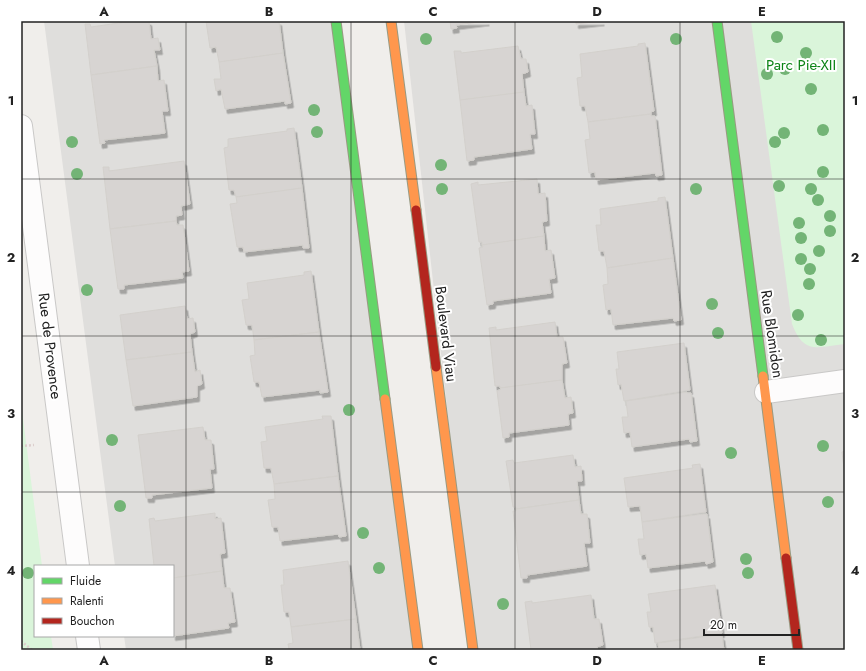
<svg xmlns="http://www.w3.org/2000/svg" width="866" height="671" viewBox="0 0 866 671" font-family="Jost,sans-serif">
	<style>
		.residential { fill: #dfdedc }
		.park { fill: #daf5da }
		.building { fill: #d7d4d2; stroke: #d3d0cc; filter: url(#shadow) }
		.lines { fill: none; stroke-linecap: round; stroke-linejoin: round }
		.street-casing { stroke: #c9c8c7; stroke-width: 24 }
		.fast-casing { stroke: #999a82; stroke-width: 11 }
		.slow-casing { stroke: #999a82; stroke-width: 11 }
		.jam-casing { stroke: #999a82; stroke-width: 11 }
		.path { stroke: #dccecd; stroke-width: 2.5; stroke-dasharray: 2 2; stroke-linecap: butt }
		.street { stroke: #fdfcfc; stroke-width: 22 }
		.fast { stroke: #63d668; stroke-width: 9 }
		.slow { stroke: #ff974d; stroke-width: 9 }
		.jam { stroke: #b3261e; stroke-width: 9 }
		.tree { fill: #73b476 }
		.grid { fill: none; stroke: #222; stroke-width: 1; stroke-opacity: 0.55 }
		.labels { text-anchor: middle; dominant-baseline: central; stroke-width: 4; stroke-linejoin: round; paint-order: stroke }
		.park-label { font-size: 15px; fill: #0c8416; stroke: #fff }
		.street-label { font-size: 15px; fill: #222; stroke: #fff }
		.neatline { fill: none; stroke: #222; stroke-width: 1.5 }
		.grid-label { font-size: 13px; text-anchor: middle; font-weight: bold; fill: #222 }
	</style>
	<defs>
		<filter id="shadow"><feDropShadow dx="2.5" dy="4.5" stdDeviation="0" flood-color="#0004"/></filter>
	</defs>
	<rect width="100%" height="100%" fill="#f0eeeb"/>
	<!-- residential -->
	<g class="residential">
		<path d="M44 21H336L418 650H126L124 636H173V566H115Z"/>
		<path d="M404 21H845V650H474Z"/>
	</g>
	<!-- park -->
	<g class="park">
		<path d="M751 21H845V344C817 347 804 355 792 324Z"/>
		<path d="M21 403 42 566H35V636H51L53 650H21Z"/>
	</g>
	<!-- building -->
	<g class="building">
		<path d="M132 21H149L151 39 158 38 160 50H154L157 66 91 75 85 24H90L91 27Z"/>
		<path d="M206 21H279L283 53 219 62 216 47 210 48Z"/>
		<path d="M450 21H487L456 25 457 28 451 29Z"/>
		<path d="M576 21H602L576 24Z"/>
		<path d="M645 43 654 111 651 112V114L588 122 585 106H580L577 78 582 77 580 54 638 46V44Z"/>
		<path d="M518 46 521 59H526L528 72 522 74 524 92 460 100 454 51H461V53Z"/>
		<path d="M283 53 291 103 285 104V101L225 109 221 89 216 91 214 79H221L219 62Z"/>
		<path d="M157 66 158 81 164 80 168 111H162L165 133 104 140 105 143 100 144 91 75Z"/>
		<path d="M524 92 526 106 532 105 535 134H530L532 149 474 157V160L467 161 460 100Z"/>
		<path d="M651 114V116H655L662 175 656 176 655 173 596 180 595 172 589 173 585 140 590 139 588 122Z"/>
		<path d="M294 128 302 188 236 197 234 190H229L224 148 228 147V139L287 131V129Z"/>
		<path d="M184 161 190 204 181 206 182 215 176 216V221L110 229 103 167H109V171Z"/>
		<path d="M537 179 538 194 545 193 547 221 542 222 544 236 482 245V242H479L471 184 478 182V185Z"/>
		<path d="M302 188 309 248H303V245L244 252 243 247H237L230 204 237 203 236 197Z"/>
		<path d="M665 197 673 258 607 268 604 251H599L596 225H601L600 209 658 201V198Z"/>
		<path d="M176 221 177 225H183L189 271 182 272 183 278 124 285V289H118L110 229Z"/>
		<path d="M544 236 545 251 551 250 555 278 549 279 551 293 493 301V304L487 305 479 248 483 247 482 245Z"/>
		<path d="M673 258 681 320 674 321 673 318 613 325 611 309 606 310 603 285 608 284 607 268Z"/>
		<path d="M311 271 319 332 254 340 252 325H246L242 300 249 299 247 283 304 275V272Z"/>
		<path d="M185 306 187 319 193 318 195 332 190 334 192 352 126 360 120 315Z"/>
		<path d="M555 322 557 337H563L567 363 562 364V380L500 388V386H495L489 328 496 327V330Z"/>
		<path d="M319 332 328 392 320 393V390L262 397 259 382H254L250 356 255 355 254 340Z"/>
		<path d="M684 343 690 390 624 401 621 384 618 385 616 369H619L617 352Z"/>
		<path d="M192 352 195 372 200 370 202 384 197 386V397L133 406 126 360Z"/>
		<path d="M562 380 565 398 571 397 573 413 568 414 569 425 509 433V437L503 438 497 391 501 389 500 388Z"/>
		<path d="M687 392V393H691L697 441 690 442 689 439 632 447 630 432 624 433 622 417H628L626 401Z"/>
		<path d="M322 416H331L338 476 274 484 271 468H264L261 442 267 441 265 427 323 419Z"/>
		<path d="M203 427 205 440H211L214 469H210L212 488 152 495V498H146L138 435Z"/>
		<path d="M845 451V478L842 452Z"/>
		<path d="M573 455 575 467 581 466 582 481H577L579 500 516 509V507H513L506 461 513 460 514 463Z"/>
		<path d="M700 464 706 512 642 522 640 506 628 507 624 478 693 468 692 465Z"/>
		<path d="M338 476 346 536 339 537 338 534 280 541 278 527H272L268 500 275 499 274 484Z"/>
		<path d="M579 500 581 514H587L590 543H584L587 566 527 575V578H521L513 511H516V509Z"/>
		<path d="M215 513V519L221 518 225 553 220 554 222 571 173 578V566H154L149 519 154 518 155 521Z"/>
		<path d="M703 514H707L713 562 706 564 705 561 648 568 646 554 640 555 638 539H644L642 522Z"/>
		<path d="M348 561 356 619 291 627 289 612H284L281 585H284L283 570Z"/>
		<path d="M222 571 224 588H230L235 622 228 623 229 628 173 636V578Z"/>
		<path d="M715 585 722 633 655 643 653 627H649L647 612H651L648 594Z"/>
		<path d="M591 595 594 619H599L603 645 597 647 598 650H531L525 602 532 601V603Z"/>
		<path d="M356 619 360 650H289L288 644 293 643 291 627Z"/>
		<path d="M718 635 722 636 724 650H659L658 643Z"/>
	</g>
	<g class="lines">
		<!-- street casing -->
		<g class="street-casing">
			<g id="street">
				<path d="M21 126 78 566"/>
				<path d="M766 392 845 381"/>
				<path d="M87 636 89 650"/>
			</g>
		</g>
		<!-- fast casing -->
		<g class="fast-casing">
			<g id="fast">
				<path d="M336 21 385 399"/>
				<path d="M717 21 763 376"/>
			</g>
		</g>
		<!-- slow casing -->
		<g class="slow-casing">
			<g id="slow">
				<path d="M391 21 416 210"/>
				<path d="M436 367 473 650"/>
				<path d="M763 376 786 558"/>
				<path d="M385 399 418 650"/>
			</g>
		</g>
		<!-- jam casing -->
		<g class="jam-casing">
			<g id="jam">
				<path d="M416 210 436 367"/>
				<path d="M786 558 798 650"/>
			</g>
		</g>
		<!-- path -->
		<g class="path">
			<path d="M21 446 34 445"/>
			<path d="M21 641 32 650"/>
		</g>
		<!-- street -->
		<use href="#street" class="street"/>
		<!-- fast -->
		<use href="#fast" class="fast"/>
		<!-- slow -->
		<use href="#slow" class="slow"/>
		<!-- jam -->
		<use href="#jam" class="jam"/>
	</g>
	<!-- trees -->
	<g class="tree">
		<circle cx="777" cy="37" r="6"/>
		<circle cx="426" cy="39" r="6"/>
		<circle cx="676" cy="39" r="6"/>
		<circle cx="806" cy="53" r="6"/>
		<circle cx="785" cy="69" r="6"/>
		<circle cx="767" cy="74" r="6"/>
		<circle cx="811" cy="89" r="6"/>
		<circle cx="314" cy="110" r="6"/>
		<circle cx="823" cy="130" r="6"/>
		<circle cx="317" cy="132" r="6"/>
		<circle cx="784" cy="133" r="6"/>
		<circle cx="72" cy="142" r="6"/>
		<circle cx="775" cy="142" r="6"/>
		<circle cx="441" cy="165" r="6"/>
		<circle cx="823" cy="172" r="6"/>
		<circle cx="77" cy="174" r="6"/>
		<circle cx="779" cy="186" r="6"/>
		<circle cx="442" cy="189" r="6"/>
		<circle cx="696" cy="189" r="6"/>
		<circle cx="811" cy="189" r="6"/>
		<circle cx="818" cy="200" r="6"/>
		<circle cx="830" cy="216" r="6"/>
		<circle cx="799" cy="223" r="6"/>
		<circle cx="830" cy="231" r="6"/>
		<circle cx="801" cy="238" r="6"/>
		<circle cx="819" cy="251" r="6"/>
		<circle cx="801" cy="259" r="6"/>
		<circle cx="810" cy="269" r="6"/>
		<circle cx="809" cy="284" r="6"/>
		<circle cx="87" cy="290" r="6"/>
		<circle cx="712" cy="304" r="6"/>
		<circle cx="798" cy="315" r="6"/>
		<circle cx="718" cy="333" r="6"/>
		<circle cx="821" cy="340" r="6"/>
		<circle cx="349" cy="410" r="6"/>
		<circle cx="112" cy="440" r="6"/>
		<circle cx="823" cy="446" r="6"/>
		<circle cx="731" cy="453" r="6"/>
		<circle cx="828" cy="502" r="6"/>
		<circle cx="120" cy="506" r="6"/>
		<circle cx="363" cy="533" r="6"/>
		<circle cx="746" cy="559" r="6"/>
		<circle cx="379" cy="568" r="6"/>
		<circle cx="28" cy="573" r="6"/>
		<circle cx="748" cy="573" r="6"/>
		<circle cx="503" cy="604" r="6"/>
	</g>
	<!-- grid -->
	<path class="grid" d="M186 21V650M351 21V650M515 21V650M680 21V650M21 179H845M21 336H845M21 492H845"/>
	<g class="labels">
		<!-- park labels -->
		<g class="park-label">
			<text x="801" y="65">Parc Pie-XII</text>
		</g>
		<!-- street labels -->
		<g class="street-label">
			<text transform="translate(446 334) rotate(83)">Boulevard Viau</text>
			<text transform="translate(772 334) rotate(82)">Rue Blomidon</text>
			<text transform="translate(50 346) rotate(83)">Rue de Provence</text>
		</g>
	</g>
	<!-- border -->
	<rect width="866" height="671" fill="none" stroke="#ffffff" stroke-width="44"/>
	<!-- legend -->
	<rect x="34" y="565" width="140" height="72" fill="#ffffff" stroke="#a7a7a7"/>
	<rect x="42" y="578" width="20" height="6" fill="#63d668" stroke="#a7a7a7"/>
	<text x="70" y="585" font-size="12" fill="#222222">Fluide</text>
	<rect x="42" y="598" width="20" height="6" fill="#ff974d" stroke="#a7a7a7"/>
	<text x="70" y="605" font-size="12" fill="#222222">Ralenti</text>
	<rect x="42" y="618" width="20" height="6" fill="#b3261e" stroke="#a7a7a7"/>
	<text x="70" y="625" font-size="12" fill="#222222">Bouchon</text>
	<!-- scale -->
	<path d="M704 629v6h95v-6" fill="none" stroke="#222222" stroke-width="2"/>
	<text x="710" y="629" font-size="12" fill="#222222" stroke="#ffffff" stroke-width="3" paint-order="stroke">20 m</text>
	<rect x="22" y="22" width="822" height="627" class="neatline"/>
	<g class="grid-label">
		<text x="104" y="16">A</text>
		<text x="269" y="16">B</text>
		<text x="433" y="16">C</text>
		<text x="597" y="16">D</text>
		<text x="762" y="16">E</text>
		<text x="11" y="105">1</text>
		<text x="855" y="105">1</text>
		<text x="11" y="262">2</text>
		<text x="855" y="262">2</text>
		<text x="11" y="418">3</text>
		<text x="855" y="418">3</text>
		<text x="11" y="575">4</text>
		<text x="855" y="575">4</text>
		<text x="104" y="665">A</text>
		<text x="269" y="665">B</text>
		<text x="433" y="665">C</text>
		<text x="597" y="665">D</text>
		<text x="762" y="665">E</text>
	</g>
</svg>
